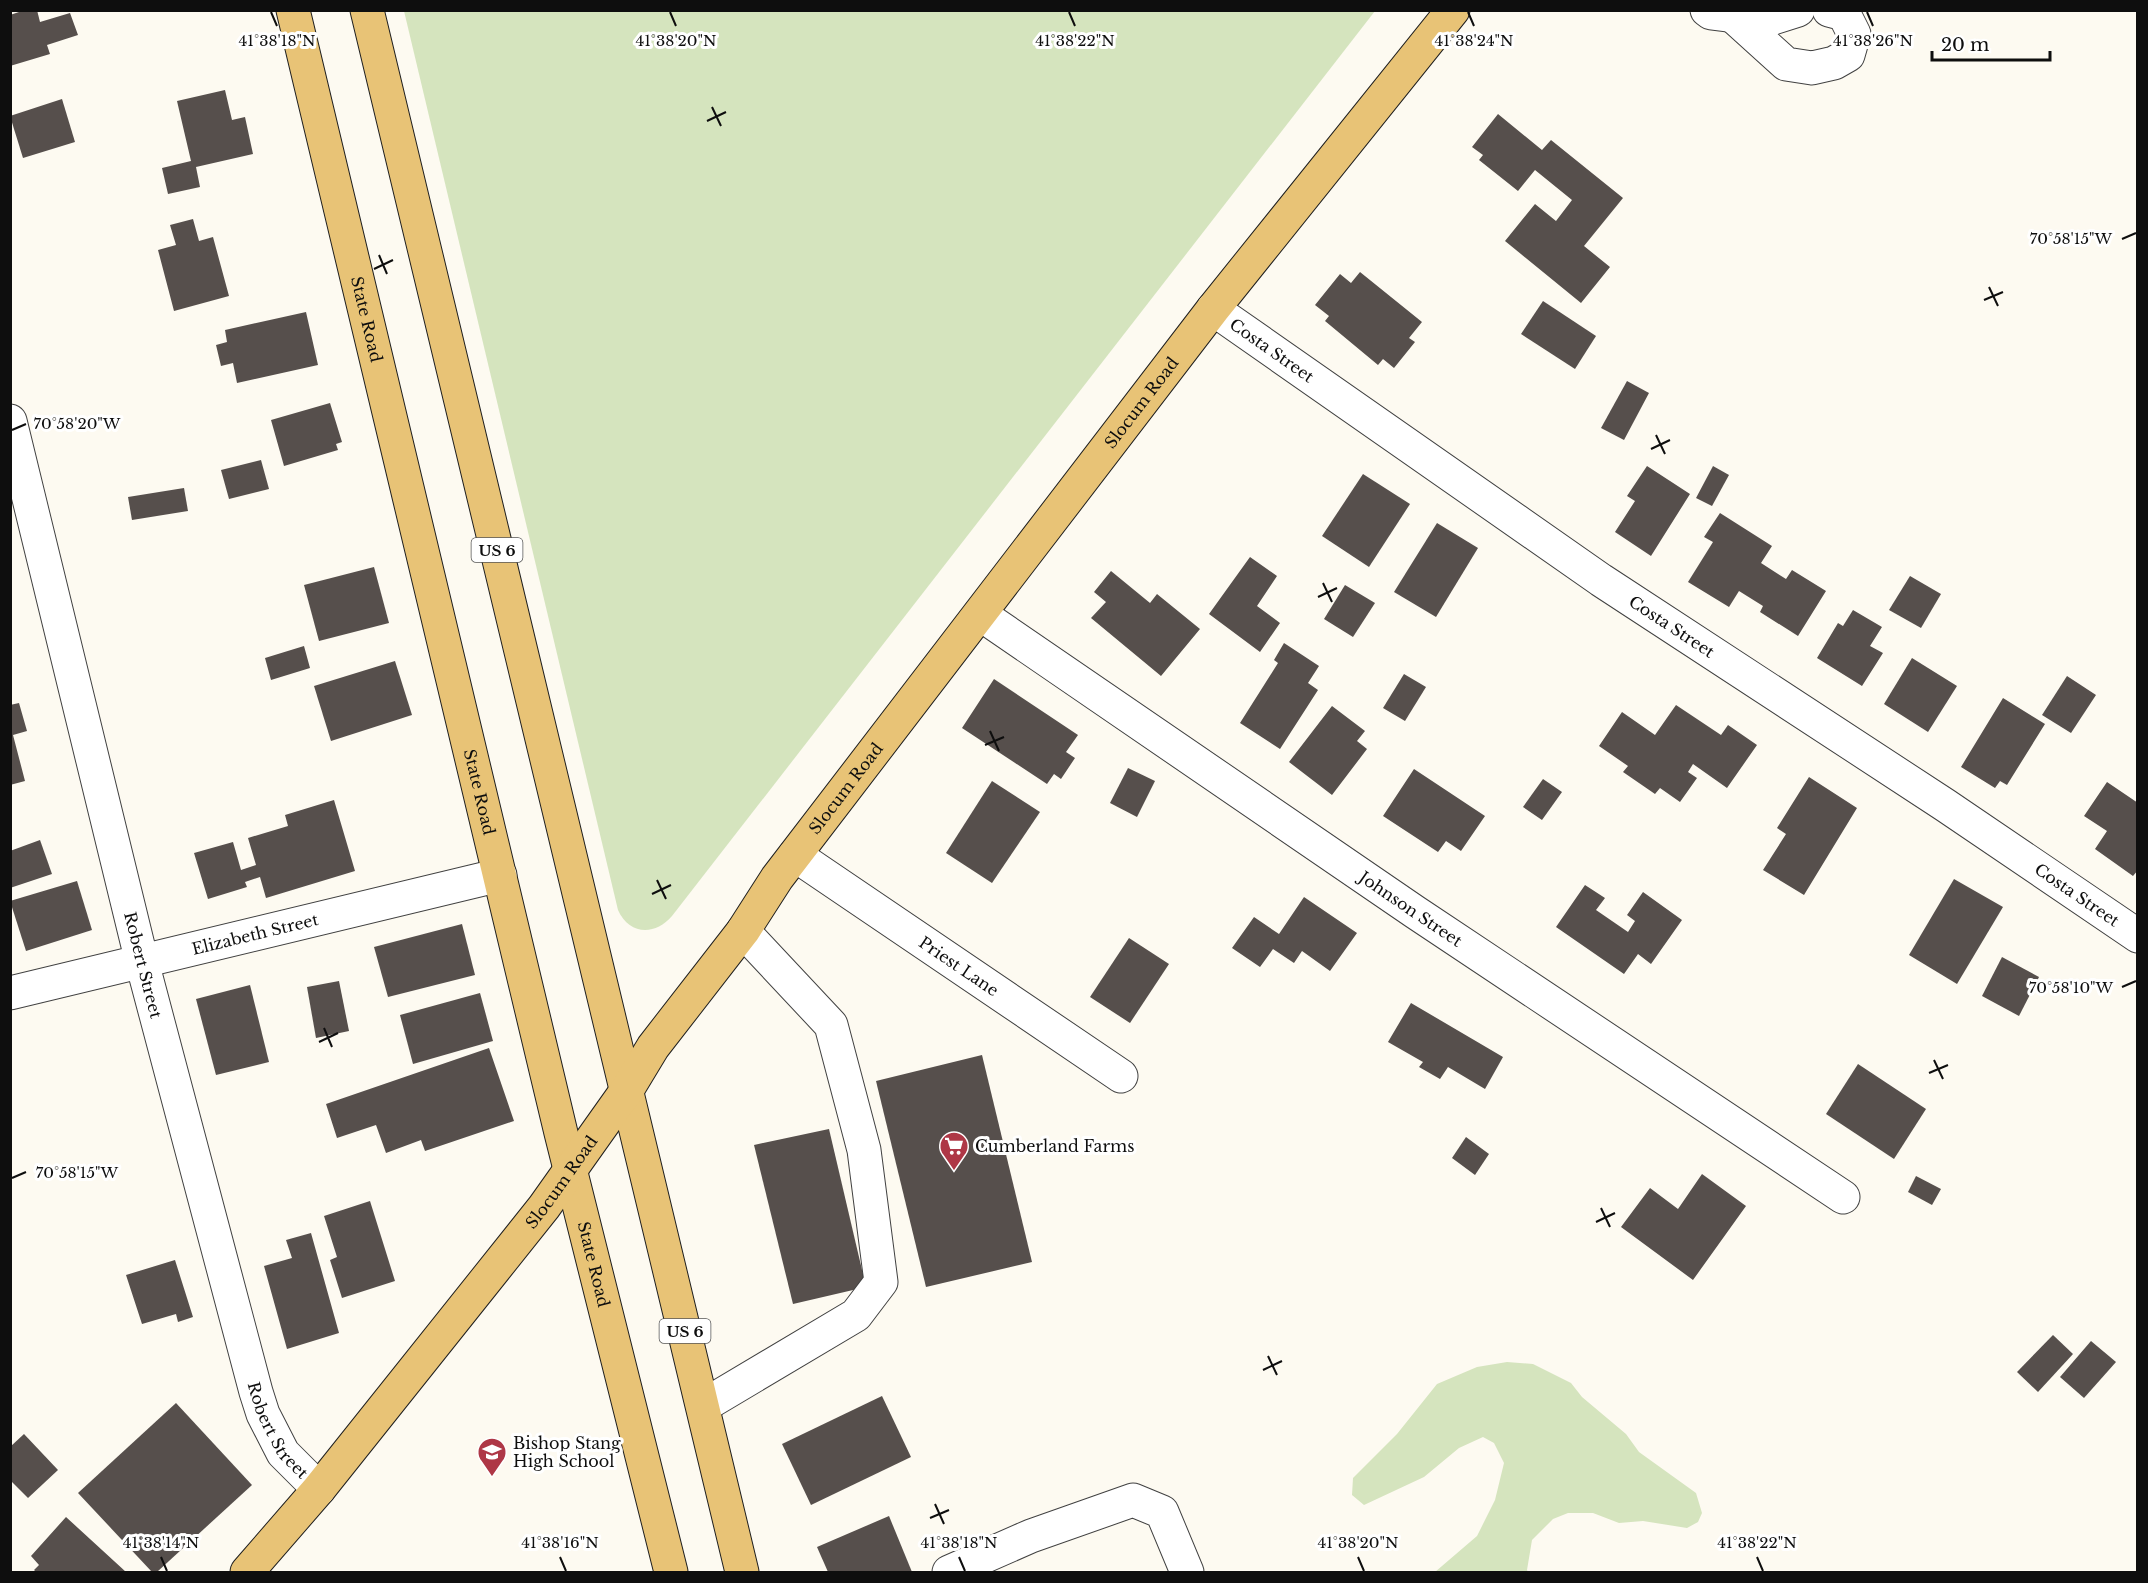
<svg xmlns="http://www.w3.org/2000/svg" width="2148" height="1583" viewBox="0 0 2148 1583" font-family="'Libre Baskerville',serif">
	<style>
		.green { fill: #d5e4be }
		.building { fill: #564f4c }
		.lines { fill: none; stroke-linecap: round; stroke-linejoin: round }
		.minor-casing { stroke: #414141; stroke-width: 35 }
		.major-casing { stroke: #1f1f1f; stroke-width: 35 }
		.minor { stroke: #fff; stroke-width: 33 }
		.major { stroke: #e8c376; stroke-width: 33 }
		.ticks { fill: none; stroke: #0e0e0e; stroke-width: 2 }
		.labels { text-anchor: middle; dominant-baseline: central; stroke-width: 6; stroke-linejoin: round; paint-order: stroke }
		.shield { fill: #fff; stroke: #565656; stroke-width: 1.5 }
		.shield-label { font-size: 15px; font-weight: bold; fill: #0e0e0e }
		.street-label { font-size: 16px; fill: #0e0e0e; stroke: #fff }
		.poi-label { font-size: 16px; fill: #0e0e0e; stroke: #fff; text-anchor: start }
		.ticks-label { font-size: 15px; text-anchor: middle; fill: #0e0e0e; stroke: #fff; stroke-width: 6; stroke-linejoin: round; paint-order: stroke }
	</style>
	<rect width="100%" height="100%" fill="#fdfaf1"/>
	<!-- green -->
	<g class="green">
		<path d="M404 11V10L1375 11 672 916C655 936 629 935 618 910Z"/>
		<path d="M1507 1362 1533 1364 1571 1383 1582 1397 1626 1434 1639 1452 1696 1493 1702 1513 1698 1522 1687 1528 1643 1521 1619 1523 1593 1513H1568L1553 1519 1532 1540 1527 1570 1528 1572H1435L1477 1536 1495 1500 1504 1463 1494 1443 1483 1437 1459 1448 1424 1477 1364 1505 1352 1495 1353 1478 1397 1434 1437 1384 1477 1367Z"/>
	</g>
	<!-- building -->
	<g class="building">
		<path d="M25 10H37L40 22 70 13 78 35 47 45 50 54 10 66V15Z"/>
		<path d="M225 90 232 120 245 117 253 154 196 167 200 187 168 194 162 168 191 161 177 101Z"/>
		<path d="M62 99 75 142 23 158 10 116Z"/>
		<path d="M1498 114 1542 150 1551 140 1623 198 1584 246 1610 267 1581 303 1505 241 1535 204 1556 221 1572 200 1535 170 1518 191 1479 160 1483 155 1472 147Z"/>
		<path d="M193 219 199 241 213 237 229 296 174 311 158 250 176 245 170 225Z"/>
		<path d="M1360 272 1422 322 1409 338 1415 342 1394 368 1383 359 1378 365 1325 321 1329 316 1315 305 1340 274 1351 283Z"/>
		<path d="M1543 301 1596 336 1575 369 1521 334Z"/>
		<path d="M306 312 318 365 237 383 233 363 221 366 216 345 227 342 225 330Z"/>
		<path d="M1627 381 1649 393 1624 440 1601 428Z"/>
		<path d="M330 403 342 442 336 444 338 450 284 466 271 420Z"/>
		<path d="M261 460 269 489 229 499 221 470Z"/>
		<path d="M1647 466 1690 494 1651 556 1615 532 1635 501 1627 496Z"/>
		<path d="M1713 466 1729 475 1712 506 1696 498Z"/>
		<path d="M1363 474 1410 504 1369 567 1322 536Z"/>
		<path d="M184 488 188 511 132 520 128 497Z"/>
		<path d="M1720 513 1772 546 1761 563 1786 579 1792 570 1826 591 1798 636 1760 612 1763 606 1739 591 1729 607 1688 582 1713 542 1704 537Z"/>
		<path d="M1437 523 1478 548 1436 617 1394 592Z"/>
		<path d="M1250 557 1277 576 1257 606 1280 623 1260 652 1209 614Z"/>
		<path d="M374 567 389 623 319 641 304 585Z"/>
		<path d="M1111 571 1150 603 1157 594 1200 629 1161 676 1091 618 1106 602 1094 592Z"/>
		<path d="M1910 576 1941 594 1921 628 1889 610Z"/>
		<path d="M1345 585 1375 603 1353 637 1324 619Z"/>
		<path d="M1853 610 1882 627 1870 646 1883 653 1862 686 1817 658 1838 623 1843 626Z"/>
		<path d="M1284 643 1319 666 1308 683 1318 690 1280 749 1240 723 1278 663 1274 660Z"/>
		<path d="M304 646 310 668 271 680 265 658Z"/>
		<path d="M1912 658 1957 686 1928 732 1884 704Z"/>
		<path d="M395 661 412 715 331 741 314 686Z"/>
		<path d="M1404 674 1426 687 1405 721 1383 708Z"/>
		<path d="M2067 676 2096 695 2071 733 2042 715Z"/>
		<path d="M994 679 1078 735 1066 752 1075 758 1061 779 1054 774 1047 784 962 728Z"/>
		<path d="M2003 698 2045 724 2007 785 2000 781 1995 788 1961 767Z"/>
		<path d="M19 703 27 731 13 735 25 781 10 785V705Z"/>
		<path d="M1676 705 1721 735 1728 725 1757 745 1727 788 1693 764 1688 772 1697 778 1680 802 1660 788 1655 794 1623 772 1628 766 1599 746 1622 712 1655 735Z"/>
		<path d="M1332 706 1365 731 1357 741 1367 749 1332 795 1289 762Z"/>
		<path d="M1128 768 1155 781 1137 817 1110 803Z"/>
		<path d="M1414 769 1485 816 1461 851 1446 841 1438 852 1383 816Z"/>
		<path d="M1809 777 1857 808 1804 895 1763 870 1786 834 1777 828Z"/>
		<path d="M1543 779 1562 792 1542 820 1523 807Z"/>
		<path d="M992 781 1040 812 992 883 946 853Z"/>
		<path d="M2107 782 2138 803V870L2133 876 2095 849 2107 831 2084 816Z"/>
		<path d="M334 800 355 871 266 898 260 877 245 882 247 887 208 899 194 853 233 842 241 870 256 865 248 838 288 826 285 815Z"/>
		<path d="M40 840 52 874 10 888V851Z"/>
		<path d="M1954 879 2003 907 1957 984 1909 955Z"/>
		<path d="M77 881 92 930 26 951 10 901Z"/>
		<path d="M1585 885 1605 898 1596 910 1628 932 1635 921 1627 915 1643 892 1682 920 1651 964 1638 954 1624 974 1556 927Z"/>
		<path d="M1304 897 1357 933 1330 971 1302 951 1294 963 1273 949 1260 967 1232 948 1254 917 1279 934Z"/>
		<path d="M462 924 475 975 388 997 374 947Z"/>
		<path d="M1129 938 1169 964 1130 1023 1090 997Z"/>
		<path d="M2002 957 2039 977 2019 1016 1982 996Z"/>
		<path d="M339 981 349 1031 316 1038 307 987Z"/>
		<path d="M250 985 269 1062 216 1075 196 999Z"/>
		<path d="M480 993 493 1041 413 1064 400 1015Z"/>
		<path d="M1411 1003 1503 1057 1485 1089 1448 1067 1440 1079 1419 1067 1423 1062 1388 1042Z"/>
		<path d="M489 1048 514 1121 425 1151 421 1140 386 1153 376 1125 337 1138 326 1104Z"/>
		<path d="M982 1055 1032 1262 926 1287 876 1081Z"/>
		<path d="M1858 1064 1926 1109 1894 1159 1826 1114Z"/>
		<path d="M829 1129 866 1287 793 1304 754 1145Z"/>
		<path d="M1466 1137 1489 1154 1475 1175 1452 1158Z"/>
		<path d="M1702 1174 1746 1206 1693 1280 1621 1227 1650 1188 1678 1209Z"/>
		<path d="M1916 1176 1941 1189 1932 1205 1908 1192Z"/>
		<path d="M370 1201 395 1281 342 1298 330 1260 337 1257 324 1216Z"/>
		<path d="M311 1233 339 1333 287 1349 264 1266 292 1258 286 1240Z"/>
		<path d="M175 1260 193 1317 178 1322 176 1314 142 1324 126 1275Z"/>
		<path d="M2053 1335 2073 1354 2038 1392 2017 1372Z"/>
		<path d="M2091 1341 2116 1362 2084 1398 2060 1377Z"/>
		<path d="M882 1396 911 1457 811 1505 782 1444Z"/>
		<path d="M176 1403 252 1485 157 1572H152L78 1493Z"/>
		<path d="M24 1434 58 1470 28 1498 10 1480V1447Z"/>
		<path d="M889 1516 912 1572H828L817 1547Z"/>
		<path d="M66 1517 126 1572H36L34 1570 39 1565 31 1556Z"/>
	</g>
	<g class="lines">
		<!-- minor casing -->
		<g class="minor-casing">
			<g id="minor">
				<path d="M1707 10 1711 13 1767 20 1798 10"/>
				<path d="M1733 16 1786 64 1812 68 1834 63 1848 55 1854 34 1844 14 1829 10"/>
				<path id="s1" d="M1213 309 1601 580 1945 805 2138 936"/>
				<path id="s2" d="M10 421 142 962 256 1392 263 1414 283 1453 319 1489"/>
				<path id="s3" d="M980 614 1415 912 1843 1197"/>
				<path id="s4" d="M795 855 1121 1076"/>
				<path id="s5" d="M10 993 500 875"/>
				<path d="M703 1406 856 1315 881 1282 864 1150 831 1025 743 931"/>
				<path d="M949 1572 1031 1536 1133 1500 1162 1512 1187 1572"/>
			</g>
		</g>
		<!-- major casing -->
		<g class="major-casing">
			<g id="major">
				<path id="s6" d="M293 10 561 1133 671 1572"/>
				<path d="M367 10 742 1572"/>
				<path id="s7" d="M247 1572 319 1489 544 1207 627 1090 653 1047 743 931 777 878 1213 309 1453 10"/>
			</g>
		</g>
		<!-- minor -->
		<use href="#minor" class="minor"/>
		<!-- major -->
		<use href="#major" class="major"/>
	</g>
	<!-- ticks -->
	<path class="ticks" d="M271 12 277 26M670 12 676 26M1069 12 1075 26M1468 12 1474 26M1867 12 1873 26M712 107 721 126M707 121 726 112M2122 239 2136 233M379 255 387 274M374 269 393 260M1989 287 1998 306M1984 300 2003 292M12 430 26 424M1656 435 1665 454M1651 449 1670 440M1323 583 1332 602M1318 597 1337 588M990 731 999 751M985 745 1004 737M657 880 666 899M652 894 671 885M2122 987 2136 981M324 1028 332 1047M319 1042 338 1033M1934 1060 1943 1079M1929 1073 1948 1065M12 1178 26 1172M1601 1208 1610 1227M1596 1222 1615 1213M1268 1356 1277 1375M1263 1370 1282 1361M935 1504 944 1524M930 1518 949 1510M161 1557 167 1571M560 1557 566 1571M959 1557 965 1571M1358 1557 1364 1571M1757 1557 1763 1571"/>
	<!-- icons -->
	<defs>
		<g id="supermarket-pin" transform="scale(1.5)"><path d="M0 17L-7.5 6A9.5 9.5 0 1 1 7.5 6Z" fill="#ae3746" stroke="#fff"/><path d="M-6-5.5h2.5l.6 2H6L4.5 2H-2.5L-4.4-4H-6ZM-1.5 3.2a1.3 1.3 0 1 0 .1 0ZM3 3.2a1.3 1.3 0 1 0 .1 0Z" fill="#fff"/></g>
		<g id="school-pin" transform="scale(1.5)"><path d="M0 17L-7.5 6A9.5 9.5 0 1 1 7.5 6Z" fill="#ae3746" stroke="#fff"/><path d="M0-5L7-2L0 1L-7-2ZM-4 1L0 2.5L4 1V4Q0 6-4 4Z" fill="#fff"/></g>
	</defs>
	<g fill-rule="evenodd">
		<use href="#supermarket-pin" x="954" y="1146"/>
		<use href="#school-pin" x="492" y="1452"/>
	</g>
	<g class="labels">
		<!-- shield labels -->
		<g class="shield">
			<rect x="471.5" y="538" width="51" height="24" rx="4.5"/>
			<rect x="659.5" y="1319" width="51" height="24" rx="4.5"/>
		</g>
		<g class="shield-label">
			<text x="497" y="550">US 6</text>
			<text x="685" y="1331">US 6</text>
		</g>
		<!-- street labels -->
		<g class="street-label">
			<text stroke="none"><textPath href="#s6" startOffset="318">State Road</textPath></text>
			<text stroke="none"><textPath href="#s1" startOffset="72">Costa Street</textPath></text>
			<text stroke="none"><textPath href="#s7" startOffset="1473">Slocum Road</textPath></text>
			<text stroke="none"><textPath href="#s1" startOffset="558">Costa Street</textPath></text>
			<text stroke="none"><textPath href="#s7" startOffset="987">Slocum Road</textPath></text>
			<text stroke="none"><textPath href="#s6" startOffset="804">State Road</textPath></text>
			<text stroke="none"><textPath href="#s1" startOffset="1044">Costa Street</textPath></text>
			<text stroke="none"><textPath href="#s3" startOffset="522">Johnson Street</textPath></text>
			<text stroke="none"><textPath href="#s5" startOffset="252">Elizabeth Street</textPath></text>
			<text stroke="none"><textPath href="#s2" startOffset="560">Robert Street</textPath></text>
			<text stroke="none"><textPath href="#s4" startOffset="198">Priest Lane</textPath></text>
			<text stroke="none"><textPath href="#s7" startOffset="501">Slocum Road</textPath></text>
			<text stroke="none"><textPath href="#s6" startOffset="1290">State Road</textPath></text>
			<text stroke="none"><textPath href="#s2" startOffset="1046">Robert Street</textPath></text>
		</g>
		<!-- poi labels -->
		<g class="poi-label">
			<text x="975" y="1146">Cumberland Farms</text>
			<text x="513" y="1443">Bishop Stang<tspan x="513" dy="18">High School</tspan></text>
		</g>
	</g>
	<g class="ticks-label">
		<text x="277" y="46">41°38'18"N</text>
		<text x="676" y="46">41°38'20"N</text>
		<text x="1075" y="46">41°38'22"N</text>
		<text x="1474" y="46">41°38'24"N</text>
		<text x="1873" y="46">41°38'26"N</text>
		<text x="2071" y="244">70°58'15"W</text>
		<text x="77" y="429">70°58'20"W</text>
		<text x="2071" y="993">70°58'10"W</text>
		<text x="77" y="1178">70°58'15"W</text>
		<text x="161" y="1548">41°38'14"N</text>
		<text x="560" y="1548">41°38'16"N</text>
		<text x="959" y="1548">41°38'18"N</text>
		<text x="1358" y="1548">41°38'20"N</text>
		<text x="1757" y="1548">41°38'22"N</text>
	</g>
	<!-- border -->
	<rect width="2148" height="1583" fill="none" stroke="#0e0e0e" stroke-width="24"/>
	<!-- scale -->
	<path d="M1932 51v9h118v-9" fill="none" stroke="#0e0e0e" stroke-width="3"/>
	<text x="1941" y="51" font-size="18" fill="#0e0e0e" stroke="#ffffff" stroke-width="4.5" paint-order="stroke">20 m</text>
</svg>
